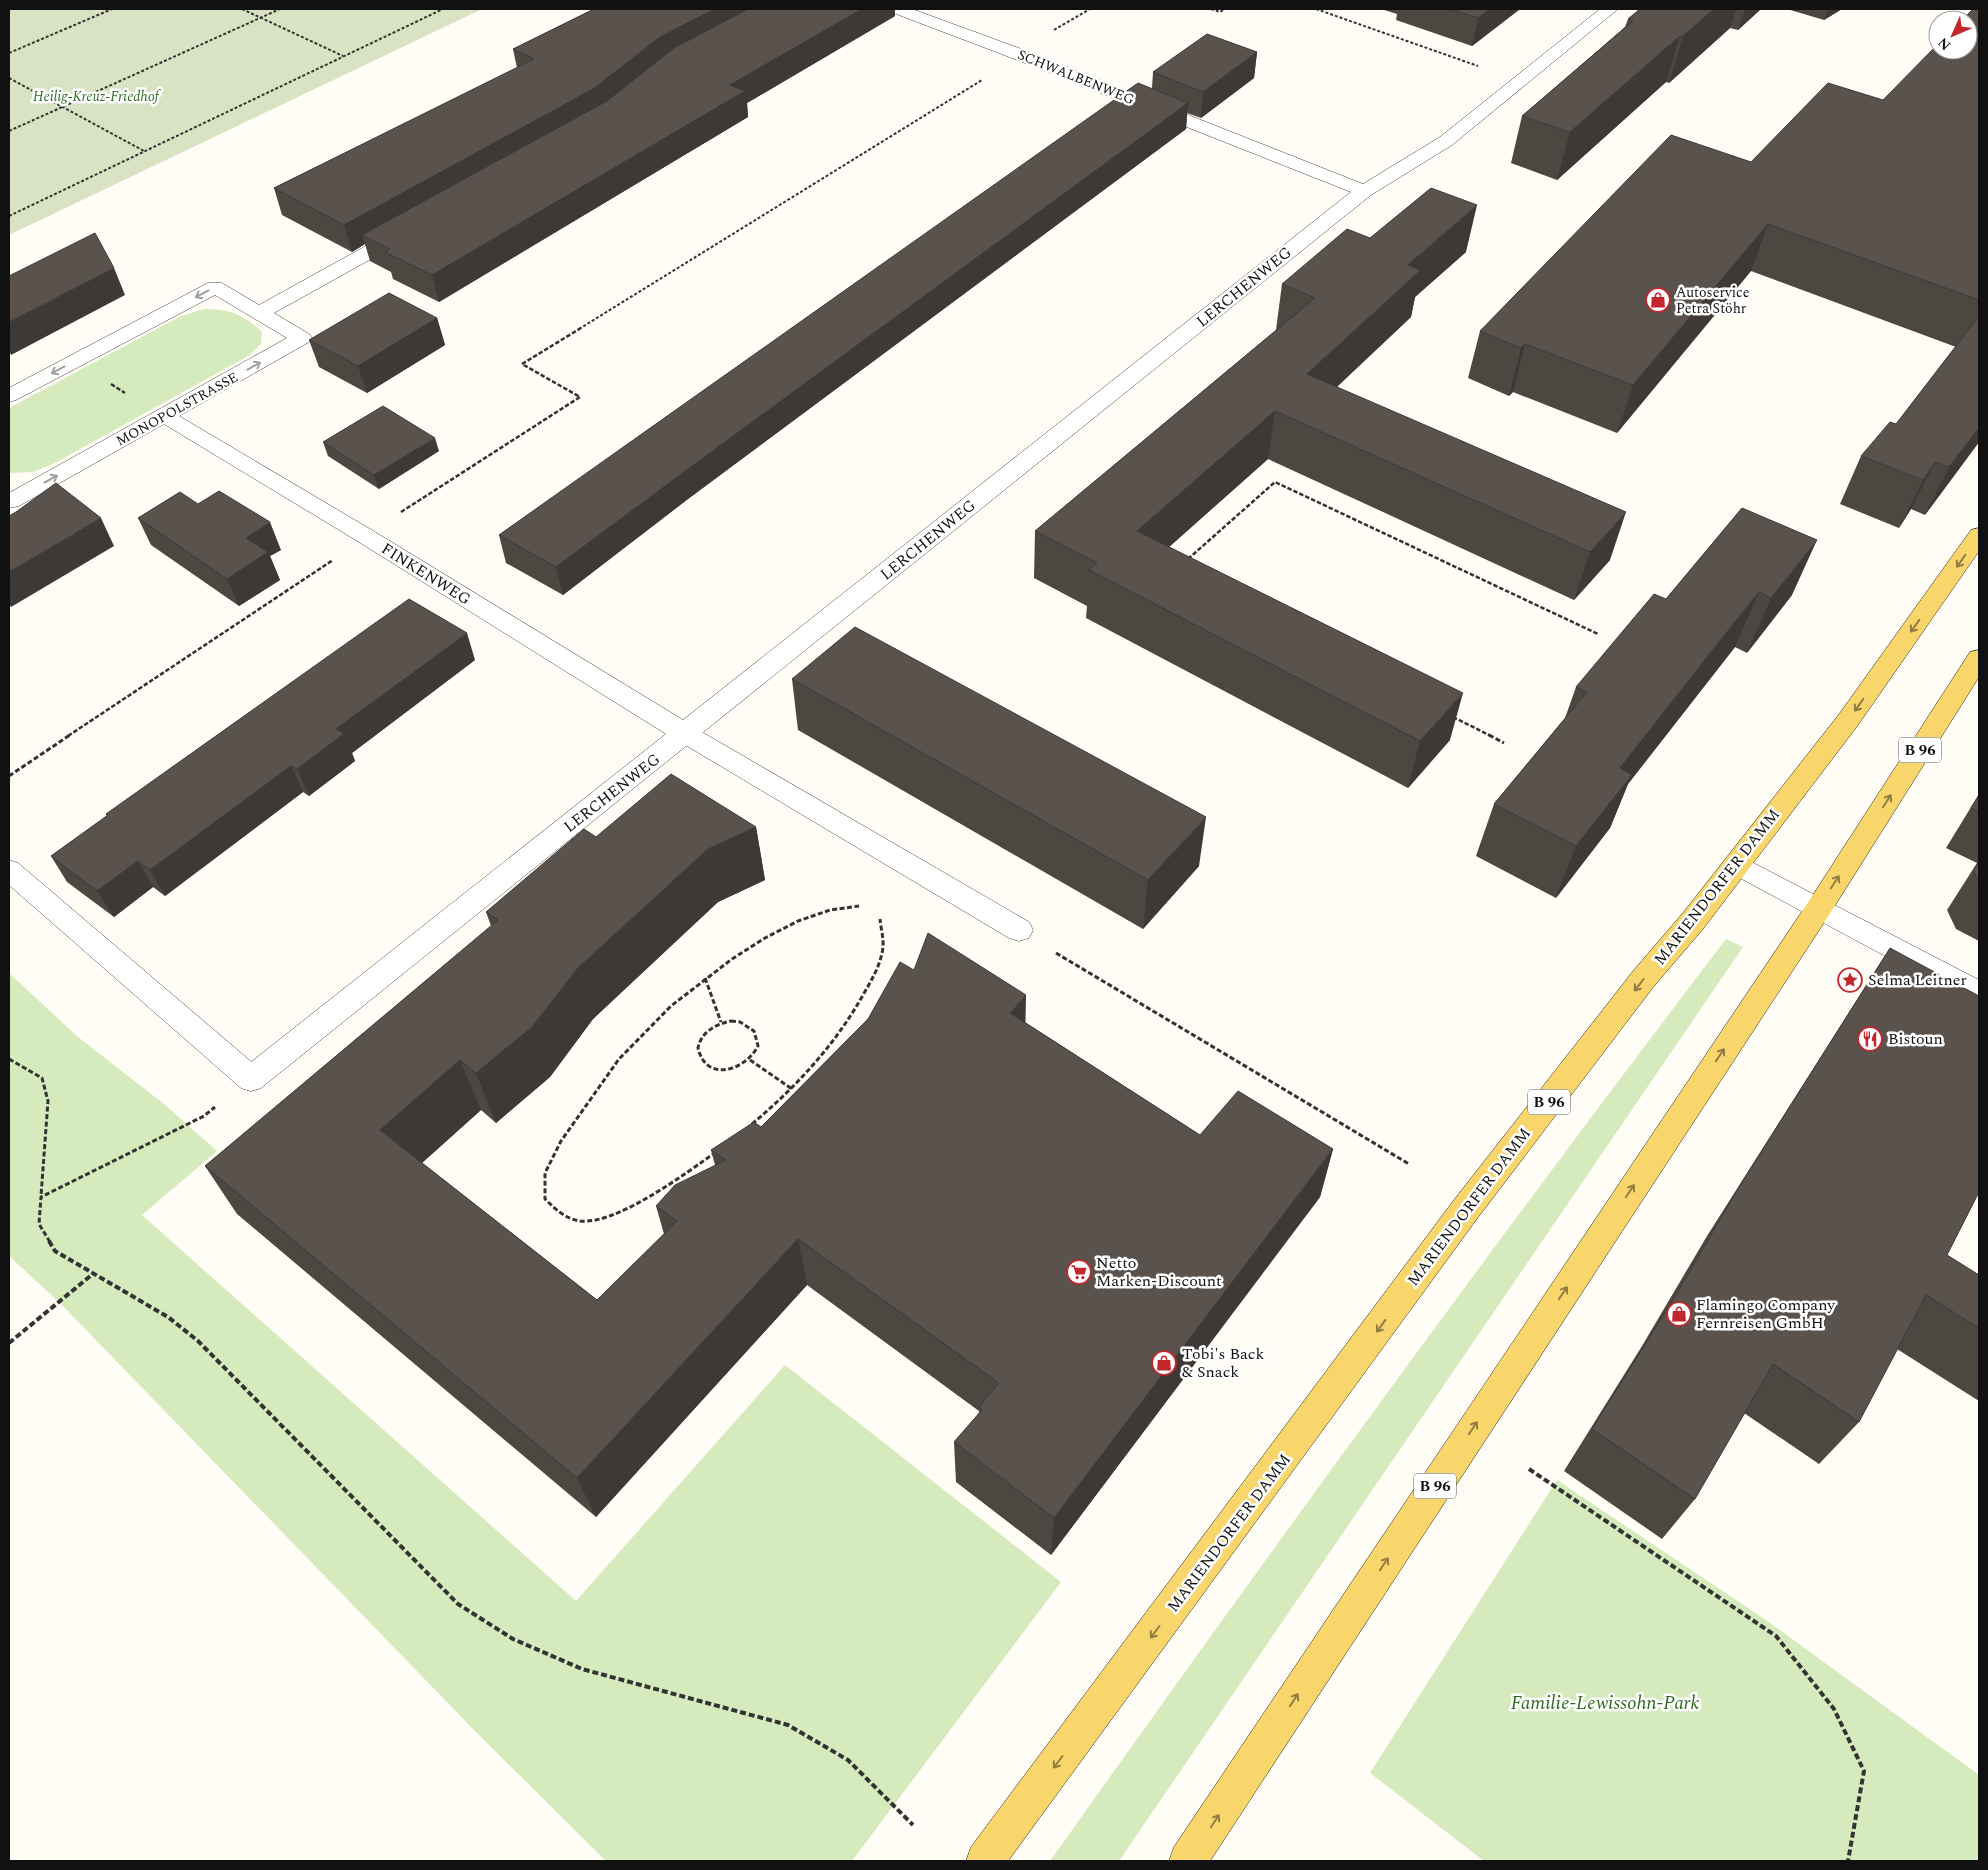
<svg xmlns="http://www.w3.org/2000/svg" width="1988" height="1870" viewBox="0 0 1988 1870" font-family="Spectral,serif">
	<style>
		.green { fill: #d5ebbd }
		.cemetery { fill: #d9e3c4 }
		.lines { fill: none; stroke-linecap: round; stroke-linejoin: round }
		.lane-casing { stroke: #444; stroke-width: 1 }
		.street-casing { stroke: #444; stroke-width: 1 }
		.primary-casing { stroke: #222; stroke-width: 1 }
		.path-far3 { stroke: #333; stroke-width: 2; stroke-dasharray: 3 2; stroke-linecap: butt }
		.path-far2 { stroke: #333; stroke-width: 2.5; stroke-dasharray: 4.5 2; stroke-linecap: butt }
		.path-far1 { stroke: #333; stroke-width: 3; stroke-dasharray: 5 2.5; stroke-linecap: butt }
		.path { stroke: #333; stroke-width: 4; stroke-dasharray: 6 3; stroke-linecap: butt }
		.lane { fill: #fff; fill-rule: evenodd }
		.street { fill: #fff; fill-rule: evenodd }
		.primary { fill: #f9d66b; fill-rule: evenodd }
		.wall { fill: #4d4742 }
		.shaded-wall { fill: #3f3936 }
		.building { fill: #5a524d; stroke: #3f3936 }
		.oneway { stroke: #a0a0a0 }
		.oneway2 { stroke: #917d42 }
		.labels { text-anchor: middle; dominant-baseline: central; stroke-width: 5; stroke-linejoin: round; paint-order: stroke }
		.far-street-label { font-size: 14px; fill: #111; stroke: #fff }
		.far-park-label { font-size: 14px; font-style: italic; fill: #2f6b1f; stroke: #fff }
		.far-poi-label { font-size: 14px; fill: #111; stroke: #fff; text-anchor: start }
		.shield { fill: #fff; stroke: #585858; stroke-width: 1 }
		.shield-label { font-size: 15px; font-weight: bold; fill: #111 }
		.street-label { font-size: 16px; fill: #111; stroke: #fff }
		.poi-label { font-size: 16px; fill: #111; stroke: #fff; text-anchor: start }
		.near-park-label { font-size: 19px; font-style: italic; fill: #2f6b1f; stroke: #fff }
	</style>
	<rect width="100%" height="100%" fill="#fffdf5"/>
	<!-- green -->
	<g class="green">
		<path d="M204 309C227 308 245 315 262 332L261 344 250 355 53 464 33 472 9 473V408L181 316Z"/>
		<path d="M1726 939 1743 947 1119 1861H1050C1271 1550 1495 1242 1726 939Z"/>
		<path d="M9 973 78 1037 164 1104 217 1151 142 1215 576 1601 785 1365 1061 1582 852 1861H606L476 1732 60 1303 9 1256Z"/>
		<path d="M1557 1480 1766 1620 1979 1775V1861H1484L1370 1773Z"/>
	</g>
	<!-- cemetery -->
	<path class="cemetery" d="M9 9H482L9 235Z"/>
	<g class="lines">
		<!-- lane casing -->
		<g class="lane-casing">
			<g id="lane">
				<path d="M686 725 695 728 1029 922 1033 930 1029 938 1019 941 1009 938 677 740 673 734 677 728Z"/>
				<path d="M9 860 18 863 261 1070 266 1079 261 1088 251 1091 241 1088 9 885Z"/>
			</g>
		</g>
		<!-- street casing -->
		<g class="street-casing">
			<g id="street">
				<path d="M889 9H912L1024 50 1363 184 1440 137 1600 9H1618L1452 145 1371 195 261 1088 251 1091 241 1088 236 1079 241 1070 666 734 359 542 164 424 19 506 9 508V493L287 338 215 295 16 400 9 402V388L208 283H222L259 305 393 231H407L410 235 407 239 274 313 309 334 312 338 309 342 179 416 375 532 683 720 1351 192 1012 58 891 12Z"/>
				<path d="M1736 854 1979 980V1004L1969 1001 1727 871 1723 864 1727 857Z"/>
			</g>
		</g>
		<!-- primary casing -->
		<g class="primary-casing">
			<g id="primary">
				<path d="M1979 528V551L1858 725 1703 929 1654 986 1476 1220 1008 1861H966L971 1847 1454 1200 1634 970 1683 913 1840 713 1971 530Z"/>
				<path d="M1979 650V677L1829 915 1210 1861H1169L1174 1847 1809 901 1970 652Z"/>
			</g>
		</g>
		<!-- path-far3 -->
		<g class="path-far3">
			<path d="M242 9 343 56"/>
			<path d="M1211 9 1220 12 1225 9"/>
			<path d="M1316 9 1478 66"/>
			<path d="M1054 30 1090 9"/>
			<path d="M9 53 112 9"/>
			<path d="M9 78 144 151"/>
			<path d="M9 131 280 9"/>
			<path d="M9 216 443 9"/>
			<path d="M579 329 982 80"/>
		</g>
		<!-- path-far2 -->
		<g class="path-far2">
			<path d="M111 384 125 393"/>
			<path d="M401 512 580 397 522 364 581 328"/>
			<path d="M1188 559 1275 482 1598 634"/>
			<path d="M1453 717 1491 736"/>
			<path d="M68 736 333 560"/>
		</g>
		<!-- path-far1 -->
		<g class="path-far1">
			<path d="M1489 735 1504 743"/>
			<path d="M9 776 70 735"/>
			<path d="M1056 953 1409 1164"/>
			<path d="M705 978 721 1022"/>
			<path d="M731 1021 740 1022 754 1031 758 1046C745 1071 706 1083 698 1048 701 1032 716 1024 731 1021Z"/>
			<path d="M9 1059 42 1078 48 1101 41 1196"/>
			<path d="M750 1060 792 1089"/>
			<path d="M752 1124C796 1087 835 1045 863 995 871 981 879 968 882 953 885 942 881 930 880 919"/>
			<path d="M716 1152C686 1173 617 1225 580 1221 566 1219 555 1209 545 1199V1173L561 1141 619 1059 671 1006 732 959 765 938 798 921 830 910 859 906"/>
			<path d="M50 1242 39 1224 41 1197 204 1116 215 1107"/>
		</g>
		<!-- path -->
		<g class="path">
			<path d="M49 1241 55 1251 168 1317 198 1341 458 1604 513 1639 582 1669 788 1725 848 1760 913 1825"/>
			<path d="M9 1343 94 1273"/>
			<path d="M1529 1469 1776 1636 1834 1709 1864 1771 1848 1861"/>
		</g>
		<!-- lane -->
		<use href="#lane" class="lane"/>
		<!-- street -->
		<use href="#street" class="street"/>
		<!-- primary -->
		<use href="#primary" class="primary"/>
	</g>
	<!-- wall -->
	<g class="wall">
		<path d="M594 9H895V16L747 103 748 117 439 302 393 279 391 272 370 261 365 244 352 252 282 215 274 188 517 68 513 49Z"/>
		<path d="M1381 9H1520L1472 46 1396 20 1397 14Z"/>
		<path d="M1640 9H1761L1738 30 1730 28 1669 83 1666 82 1557 180 1511 163 1522 116 1625 27 1628 19Z"/>
		<path d="M1787 9H1842L1824 20Z"/>
		<path d="M1979 9V442L1925 515 1911 509 1899 528 1840 504 1861 456 1896 424 1956 347 1751 271 1617 433 1513 392 1509 396 1468 378 1480 331 1751 162 1883 100Z"/>
		<path d="M1257 52 1254 78 1201 118 1187 113 1186 129 688 499 563 595 506 563 499 535 1152 88 1153 72Z"/>
		<path d="M1370 238 1466 252 1415 297 1411 317 1337 387 1610 560 1574 600 1268 459 1169 547 1450 740 1408 788 1086 618 1087 606 1034 578 1035 531 1276 330 1282 284Z"/>
		<path d="M437 318 445 345 367 393 319 367 309 340Z"/>
		<path d="M323 442 439 451 379 489 328 456Z"/>
		<path d="M198 504 281 550 270 556 280 580 239 606 151 545 138 518Z"/>
		<path d="M1742 508 1792 595 1747 653 1735 647 1692 702 1628 784 1610 828 1556 898 1476 856 1494 804 1565 718 1576 687 1666 599Z"/>
		<path d="M475 660 352 753 355 761 309 796 303 792 165 896 153 887 114 917 67 882 51 856 107 816 106 814Z"/>
		<path d="M792 679 1199 866 1143 929 798 730Z"/>
		<path d="M1979 794V941L1956 929 1947 910 1977 863 1946 848Z"/>
		<path d="M756 827 765 880 718 902 593 1019 550 1077 496 1123 481 1110 422 1163 597 1300 664 1234 656 1206 715 1165 711 1150 761 1127 868 1019 914 970 1026 1023 1200 1135 1333 1149 1320 1197 1051 1555 956 1482 954 1442 979 1413V1411L807 1285 596 1517 237 1214 205 1166 491 926 486 912 596 837Z"/>
		<path d="M1890 948 1947 1255 1979 1275V1401L1897 1349 1859 1422 1819 1464 1744 1413 1695 1499 1662 1539 1564 1471 1642 1346 1707 1236Z"/>
	</g>
	<!-- shaded-wall -->
	<g class="shaded-wall">
		<path d="M715 9H766L598 115 362 235 365 244 352 252 344 225 660 37Z"/>
		<path d="M862 9H895V16L747 103 748 117 439 302 432 275 730 85Z"/>
		<path d="M1490 9H1520L1472 46 1478 18Z"/>
		<path d="M1714 9H1736L1730 28 1669 83 1683 36Z"/>
		<path d="M1745 9H1761L1738 30Z"/>
		<path d="M1828 9H1842L1824 20Z"/>
		<path d="M1680 36 1666 82 1557 180 1570 132Z"/>
		<path d="M1257 52 1254 78 1201 118 1203 92Z"/>
		<path d="M1188 103 1186 129 688 499 563 595 556 567 684 472Z"/>
		<path d="M1477 205 1466 252 1415 297 1411 317 1300 421 1307 374 1408 265Z"/>
		<path d="M1768 224 1751 271 1617 433 1633 385Z"/>
		<path d="M114 268 125 295 11 355 9 350V322Z"/>
		<path d="M437 318 445 345 367 393 358 366Z"/>
		<path d="M1525 344 1513 392 1509 396 1521 348Z"/>
		<path d="M1275 411 1268 459 1133 579 1137 531Z"/>
		<path d="M1979 428V442L1925 515 1949 467Z"/>
		<path d="M435 438 439 451 379 489 374 475Z"/>
		<path d="M1935 462 1911 509 1899 528 1923 480Z"/>
		<path d="M1626 512 1610 560 1574 600 1590 552Z"/>
		<path d="M101 518 114 546 11 607 9 604V572Z"/>
		<path d="M270 522 281 550 270 556 280 580 239 606 227 579 246 538Z"/>
		<path d="M1817 540 1792 595 1747 653 1771 598Z"/>
		<path d="M1759 592 1735 647 1628 784 1610 828 1556 898 1576 846 1620 768Z"/>
		<path d="M467 633 475 660 352 753 355 761 309 796 297 769 336 729Z"/>
		<path d="M1463 693 1450 740 1408 788 1420 741Z"/>
		<path d="M291 766 303 792 165 896 150 870Z"/>
		<path d="M1206 817 1199 866 1143 929 1148 880Z"/>
		<path d="M756 827 765 880 718 902 593 1019 550 1077 496 1123 476 1073 578 968 708 849Z"/>
		<path d="M138 861 153 887 114 917 97 891Z"/>
		<path d="M1026 995 1025 1046 1010 1013Z"/>
		<path d="M460 1060 481 1110 405 1178 380 1130Z"/>
		<path d="M1333 1149 1320 1197 1051 1555 1054 1518Z"/>
		<path d="M798 1239 807 1285 596 1517 577 1478Z"/>
	</g>
	<!-- building -->
	<g class="building">
		<path d="M594 9H715L660 37 593 89 344 225 274 188 534 59 513 49Z"/>
		<path d="M748 9H862L730 85 745 91 432 275 385 252 390 249 362 235 607 101 674 48Z"/>
		<path d="M1450 9H1490L1478 18Z"/>
		<path d="M1640 9H1714L1683 36H1680L1570 132 1522 116 1633 21 1628 19Z"/>
		<path d="M1973 9H1979V300L1768 224 1633 385 1525 344 1521 348 1480 331 1671 135 1751 162 1828 83 1883 100 1938 44V50H1968V20H1962Z"/>
		<path d="M1207 34 1257 52 1203 92 1153 72Z"/>
		<path d="M1138 83 1188 103 684 472 556 567 499 535Z"/>
		<path d="M1431 188 1477 205 1408 265 1421 270 1307 374 1626 512 1590 552 1275 411 1137 531 1463 693 1420 741 1089 570 1097 563 1035 531 1315 298 1282 284 1347 229 1370 238Z"/>
		<path d="M95 233 114 268 9 322V276Z"/>
		<path d="M389 293 437 318 358 366 309 340Z"/>
		<path d="M1979 316V428L1949 467 1935 462 1923 480 1861 456 1890 422 1896 424Z"/>
		<path d="M383 406 435 438 374 475 323 442Z"/>
		<path d="M56 483 101 518 9 572V516L16 512Z"/>
		<path d="M219 491 270 522 246 538 268 552 227 579 138 518 180 492 198 504Z"/>
		<path d="M1742 508 1817 540 1771 598 1759 592 1715 647 1620 768 1632 775 1576 846 1494 804 1587 692 1576 687 1654 594 1666 599Z"/>
		<path d="M409 599 467 633 336 729 344 734 297 769 291 766 150 870 138 861 97 891 51 856 108 815 106 814Z"/>
		<path d="M855 627 1206 817 1148 880 792 679Z"/>
		<path d="M671 774 756 827 708 849 578 968 532 1027 476 1073 460 1060 380 1130 597 1300 677 1221 656 1206 675 1185 726 1160 711 1150 754 1122 761 1127 868 1019 900 962 914 970 928 933 1026 995 1010 1013 1200 1135 1238 1091 1333 1149 1054 1518 954 1442 982 1410 979 1407 999 1383 798 1239 577 1478 205 1166 498 920 486 912 584 829 596 837Z"/>
		<path d="M1979 795V812L1971 808Z"/>
		<path d="M1979 861V883L1973 871Z"/>
		<path d="M1890 948 1979 996V1192L1947 1255 1979 1275V1328L1926 1295 1859 1422 1773 1364 1695 1499 1592 1429 1673 1300 1739 1187Z"/>
	</g>
	<!-- one-way arrows -->
	<defs><path id="oneway-shaft" d="M-6 0H5M1.5-3L5.5 0L1.5 3" fill="none" stroke-width="1.6" stroke-linecap="round" stroke-linejoin="round" transform="scale(1.25)"/></defs>
	<g class="oneway">
		<use href="#oneway-shaft" transform="translate(202 294) rotate(152)"/>
		<use href="#oneway-shaft" transform="translate(254 366) rotate(-29)"/>
		<use href="#oneway-shaft" transform="translate(58 370) rotate(152)"/>
		<use href="#oneway-shaft" transform="translate(51 479) rotate(-29)"/>
	</g>
	<g class="oneway2">
		<use href="#oneway-shaft" transform="translate(1961 561) rotate(125)"/>
		<use href="#oneway-shaft" transform="translate(1915 626) rotate(126)"/>
		<use href="#oneway-shaft" transform="translate(1859 705) rotate(125)"/>
		<use href="#oneway-shaft" transform="translate(1887 801) rotate(-57)"/>
		<use href="#oneway-shaft" transform="translate(1835 882) rotate(-57)"/>
		<use href="#oneway-shaft" transform="translate(1639 985) rotate(128)"/>
		<use href="#oneway-shaft" transform="translate(1720 1055) rotate(-56)"/>
		<use href="#oneway-shaft" transform="translate(1630 1191) rotate(-56)"/>
		<use href="#oneway-shaft" transform="translate(1563 1293) rotate(-56)"/>
		<use href="#oneway-shaft" transform="translate(1381 1326) rotate(126)"/>
		<use href="#oneway-shaft" transform="translate(1473 1428) rotate(-57)"/>
		<use href="#oneway-shaft" transform="translate(1384 1564) rotate(-57)"/>
		<use href="#oneway-shaft" transform="translate(1155 1632) rotate(127)"/>
		<use href="#oneway-shaft" transform="translate(1294 1700) rotate(-57)"/>
		<use href="#oneway-shaft" transform="translate(1058 1762) rotate(127)"/>
		<use href="#oneway-shaft" transform="translate(1215 1821) rotate(-57)"/>
	</g>
	<!-- icons -->
	<defs>
		<g id="shop-ring" transform="scale(1.25)"><circle r="9.5" fill="#fff" stroke="#c4262e" stroke-width="1.5"/><path d="M-5-2.5h2.3a2.7 3.5 0 0 1 5.4 0H5L5.5 6h-11ZM-1.5-2.5h3a1.5 2.3 0 0 0-3 0Z" fill="#c4262e"/></g>
		<g id="sight-ring" transform="scale(1.25)"><circle r="9.5" fill="#fff" stroke="#c4262e" stroke-width="1.5"/><path d="M0-6L1.8-2.2L6-1.7L2.9 1.2L3.7 5.4L0 3.3L-3.7 5.4L-2.9 1.2L-6-1.7L-1.8-2.2Z" fill="#c4262e"/></g>
		<g id="restaurant-ring" transform="scale(1.25)"><circle r="9.5" fill="#fff" stroke="#c4262e" stroke-width="1.5"/><path d="M-5-6h1v4h1v-4h1v4h1v-4h1v5L-1.5 .5V6h-2V.5L-5-1ZM5-6V6H3V1.5H1.5Q1.5-4 5-6Z" fill="#c4262e"/></g>
		<g id="supermarket-ring" transform="scale(1.25)"><circle r="9.5" fill="#fff" stroke="#c4262e" stroke-width="1.5"/><path d="M-6-5.5h2.5l.6 2H6L4.5 2H-2.5L-4.4-4H-6ZM-1.5 3.2a1.3 1.3 0 1 0 .1 0ZM3 3.2a1.3 1.3 0 1 0 .1 0Z" fill="#c4262e"/></g>
	</defs>
	<g fill-rule="evenodd">
		<use href="#shop-ring" x="1658" y="300"/>
		<use href="#sight-ring" x="1850" y="980"/>
		<use href="#restaurant-ring" x="1870" y="1039"/>
		<use href="#supermarket-ring" x="1079" y="1272"/>
		<use href="#shop-ring" x="1679" y="1314"/>
		<use href="#shop-ring" x="1164" y="1363"/>
	</g>
	<g class="labels">
		<!-- far-street labels -->
		<g class="far-street-label">
			<text transform="translate(1076 77) rotate(22)">SCHWALBENWEG</text>
			<text transform="translate(177 409) rotate(-29)">MONOPOLSTRASSE</text>
		</g>
		<!-- far-park labels -->
		<g class="far-park-label">
			<text x="96" y="96">Heilig-Kreuz-Friedhof</text>
		</g>
		<!-- far-poi labels -->
		<g class="far-poi-label">
			<text x="1676" y="292">Autoservice<tspan x="1676" dy="16">Petra Stöhr</tspan></text>
		</g>
		<!-- shield labels -->
		<g class="shield">
			<rect x="1899" y="737.5" width="42" height="25" rx="4"/>
			<rect x="1528" y="1089.5" width="42" height="25" rx="4"/>
			<rect x="1414" y="1473.5" width="42" height="25" rx="4"/>
		</g>
		<g class="shield-label">
			<text x="1920" y="750">B 96</text>
			<text x="1549" y="1102">B 96</text>
			<text x="1435" y="1486">B 96</text>
		</g>
		<!-- street labels -->
		<g class="street-label">
			<text transform="translate(1244 287) rotate(-39)">LERCHENWEG</text>
			<text transform="translate(928 540) rotate(-39)">LERCHENWEG</text>
			<text transform="translate(426 574) rotate(32)">FINKENWEG</text>
			<text transform="translate(612 793) rotate(-38)">LERCHENWEG</text>
			<text transform="translate(1717 887) rotate(-52)">MARIENDORFER DAMM</text>
			<text transform="translate(1469 1207) rotate(-53)">MARIENDORFER DAMM</text>
			<text transform="translate(1229 1533) rotate(-53)">MARIENDORFER DAMM</text>
		</g>
		<!-- poi labels -->
		<g class="poi-label">
			<text x="1868" y="980">Selma Leitner</text>
			<text x="1888" y="1039">Bistoun</text>
			<text x="1096" y="1263">Netto<tspan x="1096" dy="18">Marken-Discount</tspan></text>
			<text x="1696" y="1305">Flamingo Company<tspan x="1696" dy="18">Fernreisen GmbH</tspan></text>
			<text x="1182" y="1354">Tobi's Back<tspan x="1182" dy="18">&amp; Snack</tspan></text>
		</g>
		<!-- near-park labels -->
		<g class="near-park-label">
			<text x="1605" y="1703">Familie-Lewissohn-Park</text>
		</g>
	</g>
	<!-- border -->
	<rect width="1988" height="1870" fill="none" stroke="#111111" stroke-width="20"/>
	<!-- north arrow -->
	<g transform="translate(1953 35) rotate(225)"><circle r="24" fill="#ffffff" stroke="#a0a0a0"/>
	<path d="M0-4L9 19L0 12L-9 19Z" fill="#c4262e"/>
	<text y="-8" font-size="14" font-weight="bold" text-anchor="middle" fill="#111111">N</text>
	</g>
</svg>
